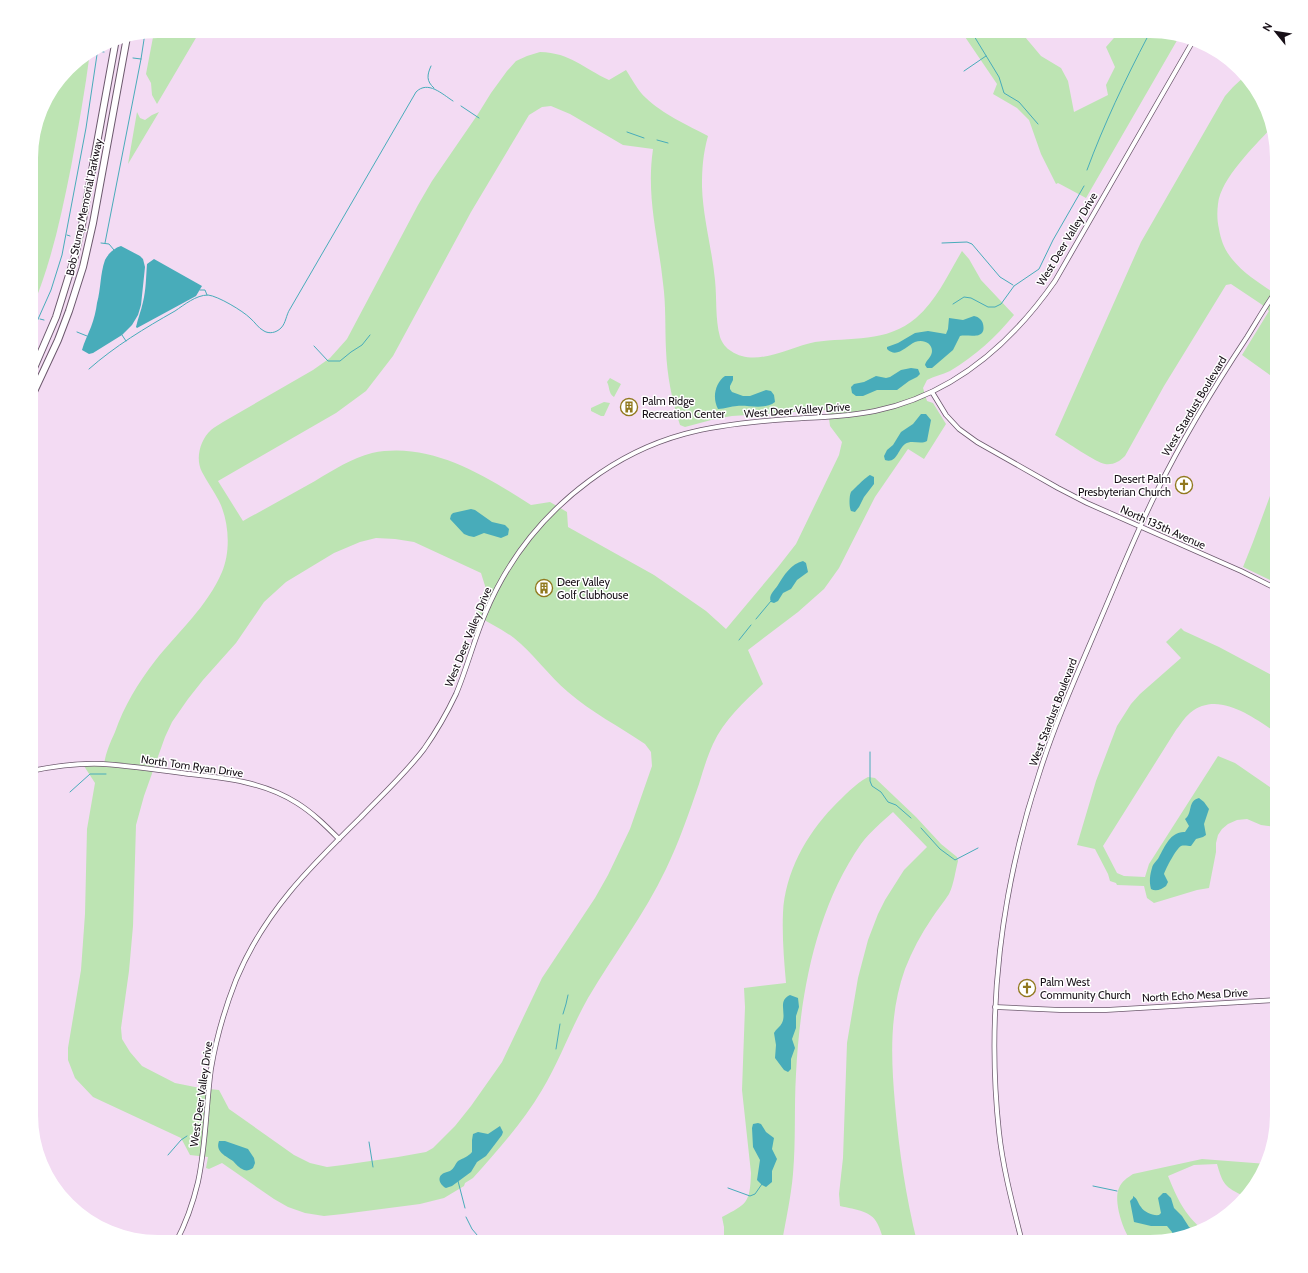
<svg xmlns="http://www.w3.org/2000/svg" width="1308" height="1273" viewBox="0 0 1308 1273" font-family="Cabin,sans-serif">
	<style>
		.green { fill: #bde4b3; fill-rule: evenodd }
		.water { fill: #48acba }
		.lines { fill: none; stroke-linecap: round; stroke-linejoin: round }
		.stream { stroke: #48acba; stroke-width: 1 }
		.tertiary-casing { stroke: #6c596d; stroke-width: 5.5 }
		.motorway-casing { stroke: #6c596d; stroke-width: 8 }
		.tertiary { stroke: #fff; stroke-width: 4 }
		.motorway { stroke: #fff; stroke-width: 6 }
		.labels { text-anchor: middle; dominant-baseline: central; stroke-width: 3; stroke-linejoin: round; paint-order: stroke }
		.street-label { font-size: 11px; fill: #170f17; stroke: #fff }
		.poi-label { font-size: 11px; fill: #170f17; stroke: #fff; text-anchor: start }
	</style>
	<rect width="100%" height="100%" fill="#f3dbf3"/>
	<!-- green -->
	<g class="green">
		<path d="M158 31H200L157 104 152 95 151 83 146 74 154 32Z"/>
		<path d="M961 31H1020L1041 56 1061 68 1068 81 1074 112 1108 95 1106 85 1115 67 1106 47 1120 31H1158L1179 37 1086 198 1058 183 1056 184 1041 154 1029 120 1017 108 993 94 997 84Z"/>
		<path d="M90 52C85 91 78 129 71 167 61 217 51 264 31 311V149L44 101 74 63Z"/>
		<path d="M540 52C571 53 583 68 609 80L626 70C632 79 638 91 646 98 661 113 689 126 708 136 703 154 702 168 702 187 703 218 712 249 715 280 717 299 715 318 720 337 722 343 726 348 731 351 756 368 789 347 815 342 850 337 887 343 916 318 937 300 948 274 962 251L969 259 981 280 1014 315C996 337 975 356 950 371 942 375 934 376 927 380L923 388 927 401 933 403 946 424 924 459 908 449 875 497 839 568 824 589 798 612 748 650 763 684C744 702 724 720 713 744 707 757 703 771 699 784 689 813 679 842 666 869 644 915 614 954 588 998 571 1028 560 1060 542 1090 523 1122 498 1150 473 1178L465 1183 464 1186 444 1198 420 1204 343 1214 324 1216 305 1213 288 1207 274 1199 222 1163 209 1169 206 1168 208 1157 190 1155 181 1138 93 1097 75 1078 68 1060V1048L81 970 85 914 87 829 95 783 84 766H104C105 754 110 743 115 732 124 706 138 683 155 661 178 632 207 607 222 572 231 551 229 521 219 501 214 491 207 482 202 472 195 459 200 440 211 430 214 427 219 425 223 422L313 370 330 358 347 339 418 205 432 181 478 114 491 93 507 71 516 61 527 56ZM551 106 570 114 623 145 653 149C646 197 658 236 663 283 666 305 665 327 666 350 667 375 672 401 680 425L685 427 715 419 732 416 826 410 828 411 830 426 842 442 839 455 796 544 778 567 726 629 706 611 654 575 568 527 567 512 550 502 531 505C484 475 430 441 372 453 352 458 333 470 315 481 291 494 267 508 243 521L218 481 336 413 366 391 393 356 471 212 529 115 542 107ZM376 538 395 539 414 542 481 573 486 589 475 614C488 623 502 629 514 638 533 653 549 676 568 692 591 712 620 727 645 744L651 752 652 766 630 829 608 875 595 898 542 978 502 1062 471 1106 455 1126 433 1148 426 1152 398 1157 343 1165 327 1167 310 1163 294 1155 229 1109 219 1090 200 1088 175 1083 142 1066 130 1052 122 1039 121 1028 129 971 133 926 136 825 144 796 165 737 172 722 188 699 203 680 236 643 264 602 286 582 334 553 360 542Z"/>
		<path d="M1246 75 1267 109 1271 128C1254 147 1221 178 1218 204 1217 212 1217 221 1219 229 1221 240 1224 249 1232 259 1244 274 1261 284 1277 295V380L1242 355 1269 311 1261 304 1231 284 1226 285 1164 386 1125 456C1119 462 1113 465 1105 464 1097 463 1065 441 1055 435L1141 242 1225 96 1233 87Z"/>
		<path d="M137 112 140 118 145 120 152 115 159 112 128 164Z"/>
		<path d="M610 378 621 384 614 397C608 393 610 387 607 382Z"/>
		<path d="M604 402 610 403 604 416H601L591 411V408Z"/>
		<path d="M1277 477V567L1270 580 1243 567 1253 542Z"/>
		<path d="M1181 628 1184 631 1219 647 1277 678V733C1252 717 1218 690 1190 713 1184 718 1180 725 1176 730L1103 846 1117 873 1124 876 1145 877 1149 864 1218 756 1235 763 1277 792V827L1261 825 1247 819 1237 820 1228 824 1222 829 1218 835 1216 843V852L1209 888 1197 890 1154 903 1147 898 1144 886 1117 885 1116 883 1110 881 1108 874 1095 849 1077 845 1096 781 1117 726 1131 704 1140 694 1181 658 1166 642Z"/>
		<path d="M868 777 875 778 916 817 941 844 957 857 958 861C955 872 954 884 949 894 944 902 937 910 932 918 921 934 912 951 905 969 889 1014 891 1058 895 1104 899 1151 906 1197 917 1242H883C883 1237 881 1232 879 1227 873 1210 856 1210 840 1206L839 1194 843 1158 847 1043 858 978 868 940 878 914 885 900 904 870 927 847 893 812C882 822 870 832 861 844 815 910 800 996 796 1074 794 1107 796 1140 793 1174 791 1197 786 1219 782 1242H724V1227L722 1217C747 1204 750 1203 751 1173L742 1090 745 1007 744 988 786 983C784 960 782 936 783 913 785 873 806 835 833 807 844 796 855 784 868 777Z"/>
		<path d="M1202 1159 1267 1164 1244 1196C1225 1187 1223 1185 1217 1164L1194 1165 1168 1176C1177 1198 1184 1214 1203 1230L1199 1232 1151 1242H1132C1123 1232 1113 1200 1119 1188 1122 1181 1127 1178 1133 1174Z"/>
	</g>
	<!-- water -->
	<g class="water">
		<path d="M121 246 140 256 143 259 145 267 141 305 138 315 132 325 122 335 93 353 89 354 82 350C84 342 88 335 91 327 94 319 96 311 97 303 101 289 100 274 105 260 108 254 114 248 121 246Z"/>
		<path d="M154 259 202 286 196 296 137 328 136 327C138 318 141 311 143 302 146 290 146 277 147 264Z"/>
		<path d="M974 316C979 317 982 320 983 324 987 341 968 334 960 336L953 350 932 368H927L925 365C926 360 932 357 932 351 932 342 922 339 915 342 906 346 897 359 887 349V347L898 343 915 333 928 331 946 334 948 329 949 318 963 320Z"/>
		<path d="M911 368 918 369 920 374 917 377 909 381 897 390H877L863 396H856L852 393 851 387 854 384 864 382 876 376 886 378 890 377 901 370Z"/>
		<path d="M725 376H733V380L730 386V389L732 392 743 396H750L766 390 771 391 774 395 775 402C765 410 749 405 737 406 731 406 725 409 718 409 712 398 715 383 725 376Z"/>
		<path d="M921 414H926L931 420 927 441C920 445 912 439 905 444 898 449 897 464 885 460L884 456 887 450 893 445 901 432 913 424Z"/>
		<path d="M870 475 874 477V484L864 497 859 507 855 512 851 511C849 507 849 496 851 492 854 489 867 476 870 475Z"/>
		<path d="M471 509 475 510 492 522 505 525 509 529 508 535 501 538 484 533 474 537 469 536 464 534 450 519 451 515 453 513Z"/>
		<path d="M803 561 806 563 808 572 797 580 791 589 783 593 778 601 774 603 771 602C768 595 774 591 778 585 784 575 791 564 803 561Z"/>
		<path d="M1199 798 1204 802 1209 809 1204 824 1206 835 1203 837 1196 839 1191 846C1188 846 1184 845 1181 846 1176 849 1166 868 1164 874L1168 882 1166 886C1162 889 1156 892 1151 889 1149 881 1150 875 1152 868 1153 863 1157 861 1159 857 1165 846 1171 831 1185 832L1189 826 1185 819C1193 813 1187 801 1199 798Z"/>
		<path d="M790 995 798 998 799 1007 796 1016V1028L792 1039 795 1048 791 1059V1069L788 1072 784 1070 775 1058 776 1045 774 1033C776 1029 780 1027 782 1023 787 1013 777 1001 790 995Z"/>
		<path d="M758 1123 761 1124 766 1132 774 1138 772 1149 777 1159 772 1171V1182L766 1187 762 1185 757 1180 760 1160 753 1147 752 1128 753 1124Z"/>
		<path d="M500 1126 503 1132 502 1135 486 1156 477 1162 471 1172 452 1186 446 1188C440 1185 436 1177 444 1173 446 1172 448 1172 450 1171 454 1169 455 1164 458 1161 463 1158 468 1157 472 1152V1140L473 1134 478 1132 488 1134Z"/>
		<path d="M219 1141H225L248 1149 254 1158 255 1163 253 1168C250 1170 247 1171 244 1170 239 1168 236 1164 233 1161 226 1156 215 1152 219 1141Z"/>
		<path d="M1163 1193H1166L1171 1198 1174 1208 1182 1216 1189 1227 1198 1233 1173 1237 1172 1232 1167 1226H1151L1134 1222 1130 1201 1133 1198V1196C1138 1199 1137 1202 1141 1207 1144 1212 1153 1216 1159 1215L1161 1213 1158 1198Z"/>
	</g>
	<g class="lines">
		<!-- stream -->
		<g class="stream">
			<path d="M971 31 999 77 1004 93 1019 102 1038 124"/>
			<path d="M98 51 104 52"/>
			<path d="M133 58 141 59"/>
			<path d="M431 66C427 75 426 81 434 88"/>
			<path d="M964 71 986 56"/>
			<path d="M461 106 479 118"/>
			<path d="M627 132 644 138"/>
			<path d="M657 140 668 143"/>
			<path d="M1087 170C1104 124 1125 80 1148 36L1152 31"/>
			<path d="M67 235 70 236"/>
			<path d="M101 243 109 244 114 250"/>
			<path d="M105 243 141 59 145 33"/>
			<path d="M942 243 967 242 972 244 1000 277 1013 285"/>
			<path d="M200 290H205L207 295"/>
			<path d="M953 304 964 297 971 298 988 307H995L1001 304 1014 286 1039 269 1053 240 1084 186"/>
			<path d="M40 319 44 320"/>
			<path d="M77 332 87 336"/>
			<path d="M31 335 51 290 62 255 86 128 98 48"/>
			<path d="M122 335 126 341"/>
			<path d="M314 346 328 361H340L351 352 362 345 370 335"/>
			<path d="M89 369C115 346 145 328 175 311 184 305 196 295 208 295 218 296 243 311 250 318 255 322 258 328 264 331 269 334 276 333 281 328 286 323 286 315 290 309L416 92C428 80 442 94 453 101"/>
			<path d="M756 619 771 601"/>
			<path d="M739 640 751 625"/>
			<path d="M870 752V781L872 786 881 792 888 802 896 805 911 818"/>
			<path d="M70 792 90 774H106"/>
			<path d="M921 828 940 849 955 860 978 848"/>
			<path d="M563 1014 566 1004 568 995"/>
			<path d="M556 1049 560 1024"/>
			<path d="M369 1142 373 1167"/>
			<path d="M168 1155 181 1140 187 1136"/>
			<path d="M458 1181 465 1208"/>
			<path d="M1093 1186 1117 1191"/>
			<path d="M728 1188 750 1196 755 1194 762 1184"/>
			<path d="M466 1217 472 1229 483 1242"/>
		</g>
		<!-- tertiary casing -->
		<g class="tertiary-casing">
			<g id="tertiary">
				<path d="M932 392 946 415 959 429 977 442 1058 488 1087 503 1241 571 1277 589"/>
				<path d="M31 771C55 766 79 763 103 764 132 766 160 770 189 774 226 778 264 782 297 803 313 813 326 826 339 839"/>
				<path d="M995 1007 1060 1010H1106L1277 1000"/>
				<path d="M176 1242C186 1223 193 1203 198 1182 206 1145 206 1106 211 1069 216 1039 225 1008 236 980 264 912 310 867 361 817 382 795 405 774 424 749 436 732 447 713 456 694 467 668 474 640 485 614 507 561 543 515 589 481 653 433 713 424 790 419 818 417 847 417 875 411 952 395 1011 344 1055 281L1193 41"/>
				<path d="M1022 1242C1013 1206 1003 1169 999 1132 986 1012 1001 889 1039 774 1056 720 1079 670 1101 618 1119 576 1136 533 1157 491 1183 438 1214 387 1247 337 1257 321 1266 305 1277 290"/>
			</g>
		</g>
		<!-- motorway casing -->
		<g class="motorway-casing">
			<g id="motorway">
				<path d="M31 375 56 317 75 256 83 220 116 39"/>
				<path d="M31 398 58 340 69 311 83 267 93 223 127 37"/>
			</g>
		</g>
		<!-- tertiary -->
		<use href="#tertiary" class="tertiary"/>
		<!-- motorway -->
		<use href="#motorway" class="motorway"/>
	</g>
	<!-- icons -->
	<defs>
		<g id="building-ring" transform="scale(0.9)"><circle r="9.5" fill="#fff" stroke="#91791f" stroke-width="1.5"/><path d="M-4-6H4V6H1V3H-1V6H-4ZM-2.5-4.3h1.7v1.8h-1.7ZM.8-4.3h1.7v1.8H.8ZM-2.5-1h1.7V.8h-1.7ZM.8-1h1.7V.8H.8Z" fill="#91791f"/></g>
		<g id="church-ring" transform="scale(0.9)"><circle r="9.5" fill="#fff" stroke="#91791f" stroke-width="1.5"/><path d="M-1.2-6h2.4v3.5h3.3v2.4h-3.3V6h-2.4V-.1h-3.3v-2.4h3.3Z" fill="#91791f"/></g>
	</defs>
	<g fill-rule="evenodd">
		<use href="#building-ring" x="629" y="407"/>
		<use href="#church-ring" x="1184" y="485"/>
		<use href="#building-ring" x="544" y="588"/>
		<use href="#church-ring" x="1027" y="988"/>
	</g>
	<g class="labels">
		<!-- street labels -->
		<g class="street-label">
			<text transform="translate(84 207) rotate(-78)">Bob Stump Memorial Parkway</text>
			<text transform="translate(1067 239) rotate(-59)">West Deer Valley Drive</text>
			<text transform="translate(1194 406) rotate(-59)">West Stardust Boulevard</text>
			<text transform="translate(797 410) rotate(-4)">West Deer Valley Drive</text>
			<text transform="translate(1163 527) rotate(24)">North 135th Avenue</text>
			<text transform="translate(468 637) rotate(-68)">West Deer Valley Drive</text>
			<text transform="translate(1053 712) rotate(-69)">West Stardust Boulevard</text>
			<text transform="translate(192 766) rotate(8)">North Tom Ryan Drive</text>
			<text transform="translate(1195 995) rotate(-3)">North Echo Mesa Drive</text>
			<text transform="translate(201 1094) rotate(-82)">West Deer Valley Drive</text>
		</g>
		<!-- poi labels -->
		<g class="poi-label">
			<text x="642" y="401">Palm Ridge<tspan x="642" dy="13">Recreation Center</tspan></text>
			<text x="1171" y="479" text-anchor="end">Desert Palm<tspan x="1171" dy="13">Presbyterian Church</tspan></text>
			<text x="557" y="582">Deer Valley<tspan x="557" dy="13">Golf Clubhouse</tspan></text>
			<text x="1040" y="982">Palm West<tspan x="1040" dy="13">Community Church</tspan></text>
		</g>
	</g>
	<!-- crop -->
	<path d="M0 0H1308V1273H0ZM158 38H1150A120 120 0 0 1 1270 158V1115A120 120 0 0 1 1150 1235H158A120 120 0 0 1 38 1115V158A120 120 0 0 1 158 38Z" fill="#fff" fill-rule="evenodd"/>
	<!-- north arrow -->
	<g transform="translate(1276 32) rotate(300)" stroke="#ffffff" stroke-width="3" paint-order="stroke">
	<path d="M0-3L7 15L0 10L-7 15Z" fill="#170f17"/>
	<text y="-6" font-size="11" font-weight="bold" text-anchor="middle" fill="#170f17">N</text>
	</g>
</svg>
